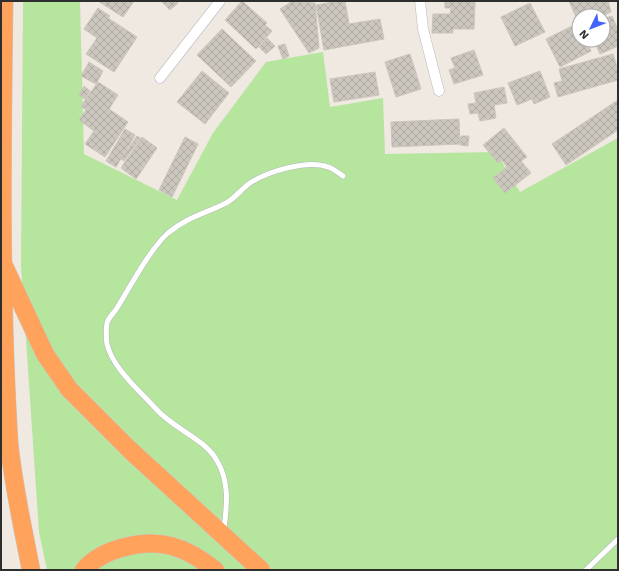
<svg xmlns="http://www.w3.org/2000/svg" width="619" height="571" viewBox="0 0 619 571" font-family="'Work Sans',sans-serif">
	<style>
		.grass { fill: #b6e59e }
		.building { fill: url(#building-cross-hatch); stroke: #cbc5ba }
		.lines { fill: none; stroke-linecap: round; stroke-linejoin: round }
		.lane-casing { stroke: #b4b7c1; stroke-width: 6 }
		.street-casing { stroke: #b4b7c1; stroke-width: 11 }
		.highway-casing { stroke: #c9c9c9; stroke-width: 19 }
		.lane { stroke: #fff; stroke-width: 5 }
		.street { stroke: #fff; stroke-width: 10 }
		.highway { stroke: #ffa35c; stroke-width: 18 }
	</style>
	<defs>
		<pattern id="building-cross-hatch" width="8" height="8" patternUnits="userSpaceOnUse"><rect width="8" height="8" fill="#cbc7bf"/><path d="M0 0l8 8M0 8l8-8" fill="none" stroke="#afaba4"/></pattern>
	</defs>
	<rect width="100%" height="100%" fill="#efe9e1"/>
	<!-- grass -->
	<path class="grass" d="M23 1H80L84 154 177 200 213 133 266 62 323 52 330 107 383 98 385 154 496 152 520 192 618 138 617 570H47L39 532 21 266Z"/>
	<!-- building -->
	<g class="building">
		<path d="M98 1H134L123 17Z"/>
		<path d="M161 1H176L178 3 170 10Z"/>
		<path d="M242 1 267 23 265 25 272 31 256 49 225 20Z"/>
		<path d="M339 1H345L349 24 380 19 384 39 324 50 316 5Z"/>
		<path d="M445 1H475L474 29H453V33H432L433 14H450L451 8H445Z"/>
		<path d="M569 1H608L611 12 602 16H579V24Z"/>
		<path d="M291 2 315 3 319 48 309 53 280 9Z"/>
		<path d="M530 3 545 32 515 46 501 17Z"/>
		<path d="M98 8 110 16 108 18 137 37 114 72 86 54 97 38 84 29Z"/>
		<path d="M612 16 618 30V46L600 54 594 40H603V19Z"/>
		<path d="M574 25 577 32H579V40H586L591 51 560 67 546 39Z"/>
		<path d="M222 29 256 61 231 87 197 55Z"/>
		<path d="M267 38 275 46 266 54 259 47Z"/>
		<path d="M285 44 289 56 283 59 278 46Z"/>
		<path d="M474 50 483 75 454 84 449 70 455 68 451 58Z"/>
		<path d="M410 54 421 89 396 97 385 62Z"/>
		<path d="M613 54 618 70V80L558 97 554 83 562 81 559 69Z"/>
		<path d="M89 62 103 71 96 84 81 76Z"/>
		<path d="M202 71 229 93 205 124 177 102Z"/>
		<path d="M540 71 550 97 534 104 532 99 517 105 508 83Z"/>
		<path d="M375 72 379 95 334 102 330 79Z"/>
		<path d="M98 82 118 95 109 109 128 122 105 157 85 144 94 131 79 120 86 110 81 106Z"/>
		<path d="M84 86 90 91 85 99 79 95Z"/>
		<path d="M504 87 507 103 494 105 496 118 480 121 478 113 470 114 468 104 476 103 474 93Z"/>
		<path d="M618 100V130L566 165 552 144Z"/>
		<path d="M459 119 460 144 392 147 391 122Z"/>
		<path d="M504 128 527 157 521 161 531 173 505 193 493 178 507 167 502 160 498 163 483 145Z"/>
		<path d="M125 129 135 135 116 167 106 161Z"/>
		<path d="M137 136 140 138 124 161 121 159Z"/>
		<path d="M461 136H469L468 146 460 145Z"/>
		<path d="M142 137 157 148 136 179 121 168Z"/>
		<path d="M185 137 198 144 172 197 159 190Z"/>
	</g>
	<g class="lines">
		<!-- lane casing -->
		<g class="lane-casing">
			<g id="lane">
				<path d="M224 529C227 505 230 481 216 459 204 439 173 428 156 409 140 391 113 369 107 344 106 339 106 328 107 323 108 318 114 313 117 308 130 287 150 249 168 233 187 217 204 214 224 204 234 200 241 189 250 183 267 172 307 159 328 167 333 168 338 173 343 176"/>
				<path d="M586 570 618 539"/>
			</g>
		</g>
		<!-- street casing -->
		<g class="street-casing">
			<g id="street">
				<path d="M420 1 423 29 439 91"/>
				<path d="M160 78 220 1"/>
			</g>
		</g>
		<!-- highway casing -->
		<g class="highway-casing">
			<g id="highway">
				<path d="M4 1C2 148 0 296 9 442 13 485 23 528 31 570"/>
				<path d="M4 266 45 354 69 389 130 450 261 570"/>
				<path d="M84 570C93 559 107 552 121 548 159 537 185 546 215 570"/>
			</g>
		</g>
		<!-- lane -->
		<use href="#lane" class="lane"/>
		<!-- street -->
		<use href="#street" class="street"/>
		<!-- highway -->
		<use href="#highway" class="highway"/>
	</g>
	<!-- border -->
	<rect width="619" height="571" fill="none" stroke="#2e2e2e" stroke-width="4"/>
	<!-- north arrow -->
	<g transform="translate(591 28) rotate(227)"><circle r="19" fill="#ffffff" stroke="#ababab"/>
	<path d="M0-3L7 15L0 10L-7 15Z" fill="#4264fb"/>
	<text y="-6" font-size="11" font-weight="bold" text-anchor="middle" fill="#2e2e2e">N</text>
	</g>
</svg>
